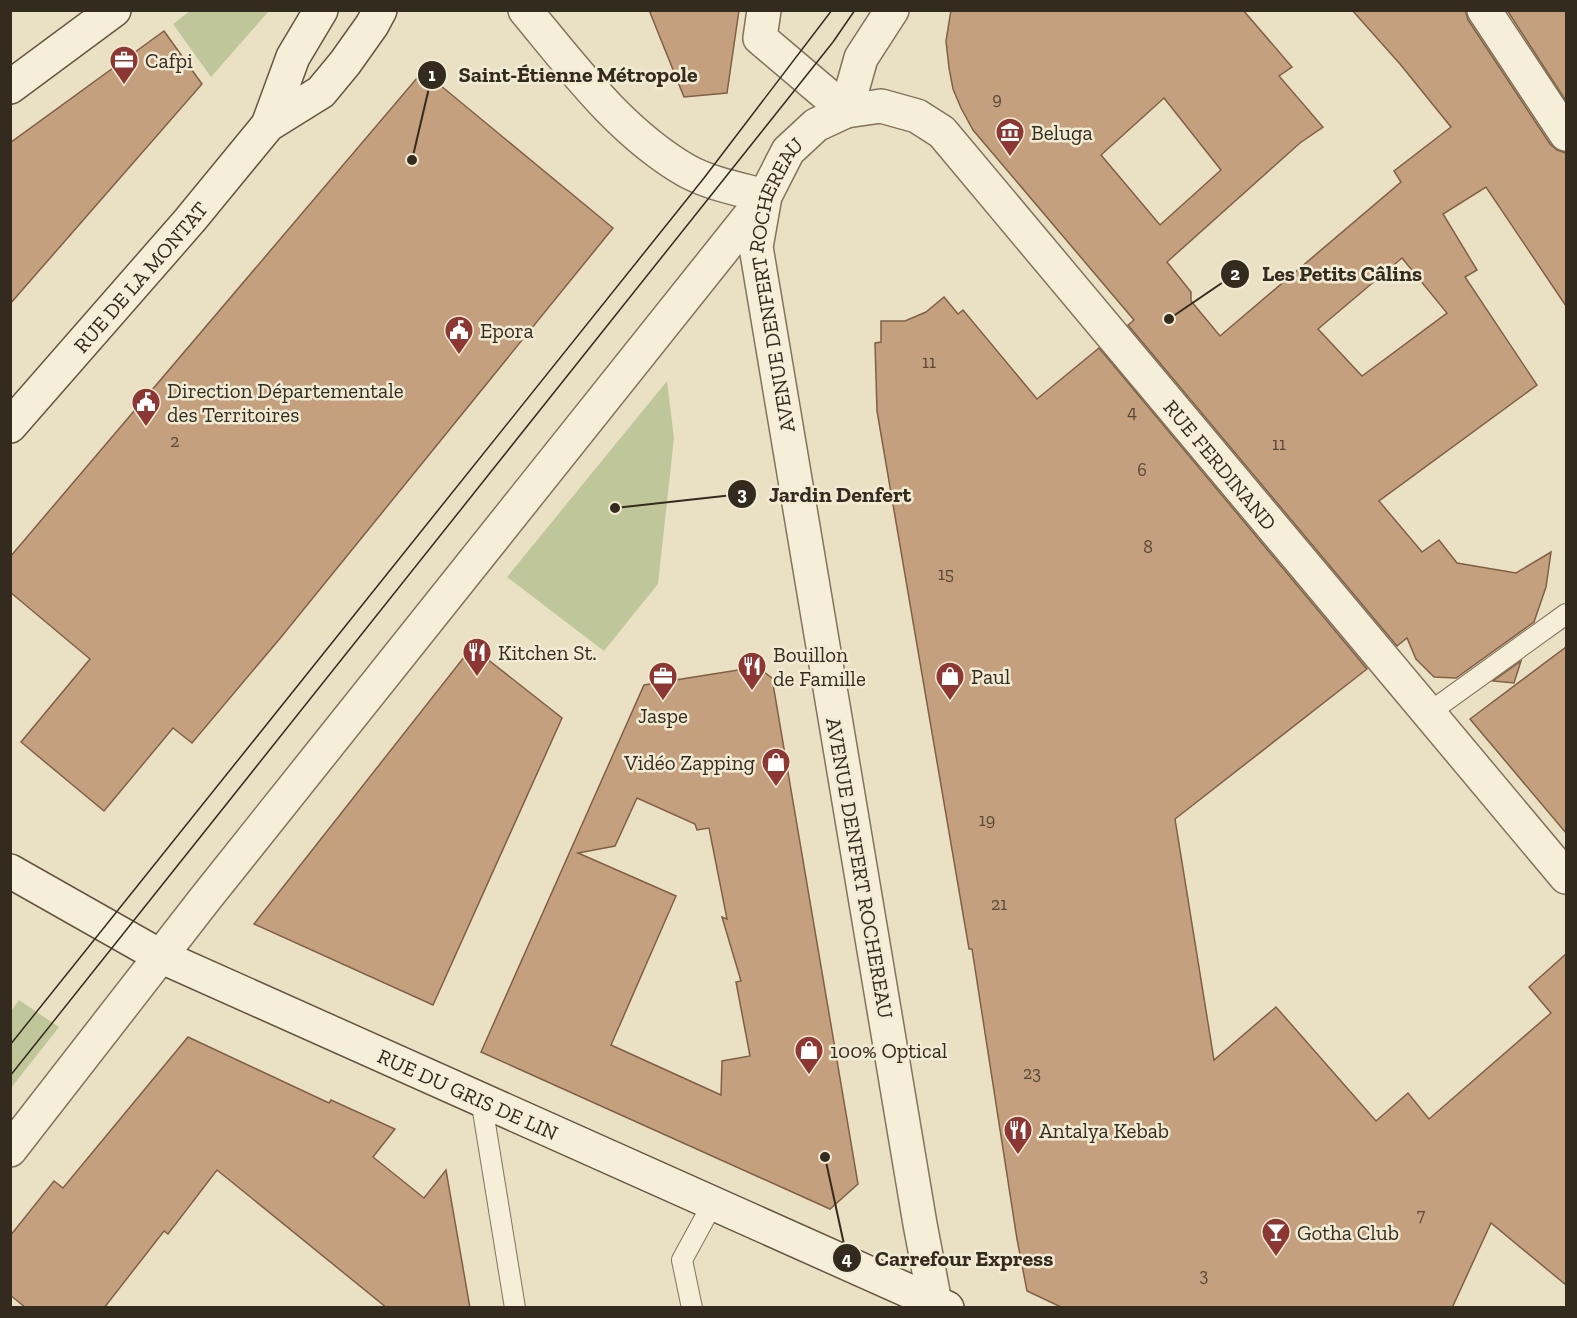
<svg xmlns="http://www.w3.org/2000/svg" width="1577" height="1318" viewBox="0 0 1577 1318" font-family="'Zilla Slab',serif">
	<style>
		.green { fill: #bfc79a }
		.building { fill: #c4a07f; stroke: #806045; stroke-width: 1.5; fill-rule: evenodd }
		.lines { fill: none; stroke-linecap: round; stroke-linejoin: round }
		.service-casing { stroke: #83735d; stroke-width: 22 }
		.minor-casing { stroke: #83735d; stroke-width: 36 }
		.secondary-casing { stroke: #655540; stroke-width: 36 }
		.service { stroke: #f5eed8; stroke-width: 20 }
		.minor { stroke: #f5eed8; stroke-width: 33 }
		.secondary { stroke: #f5eed8; stroke-width: 33 }
		.tram { stroke: #342b1f; stroke-width: 1.5 }
		.labels { text-anchor: middle; dominant-baseline: central; stroke-width: 5; stroke-linejoin: round; paint-order: stroke }
		.number-label { font-size: 18px; fill: #584837 }
		.poi-label { font-size: 21px; fill: #342b1f; stroke: #f2ebd4; text-anchor: start }
		.street-label { font-size: 21px; fill: #342b1f; stroke: #f2ebd4 }
		.leader { fill: none; stroke: #342b1f; stroke-width: 2 }
		.callout-dot { fill: #342b1f; stroke: #f2ebd4; stroke-width: 2 }
		.mark-label { font-size: 18px; text-anchor: middle; font-weight: bold; fill: #fff }
		.callout-label { font-size: 22px; text-anchor: middle; font-weight: bold; fill: #342b1f; stroke: #f2ebd4; stroke-width: 5; stroke-linejoin: round; paint-order: stroke }
	</style>
	<rect width="100%" height="100%" fill="#eae1c5"/>
	<!-- green -->
	<g class="green">
		<path d="M190 11V10L269 11 211 77 173 24Z"/>
		<path d="M667 381 674 438 658 584 604 651 507 577Z"/>
		<path d="M19 1000 59 1027 11 1088V1011Z"/>
	</g>
	<!-- building -->
	<g class="building">
		<path d="M649 10H739L727 93 684 97Z"/>
		<path d="M951 10H1243L1292 67 1279 76 1323 127 1300 143 1167 262 1191 292V301L1220 336 1401 182 1394 171 1451 127 1400 64 1352 10H1465L1468 20 1550 144 1557 150 1566 153V306L1486 187 1443 214 1477 270 1465 277 1537 385 1379 501 1422 552 1439 540 1457 563 1516 573 1551 552 1546 587 1534 622 1456 678 1434 677 1416 659 1407 638 1397 646 1128 325 1134 320 973 130 961 108 953 89 949 68 946 41ZM1164 98 1221 170 1160 225 1101 155ZM1402 258 1447 313 1362 376 1318 329Z"/>
		<path d="M1507 10H1566V101Z"/>
		<path d="M164 31 202 84 10 304V143Z"/>
		<path d="M423 71 613 228 282 636 192 743 173 728 104 811 21 742 90 659 10 592V557Z"/>
		<path d="M944 297 958 314 963 310 1037 399 1099 348 1367 669 1175 819 1214 1060 1276 1007 1376 1121 1408 1093 1429 1119 1551 1013 1529 987 1566 954V1285L1491 1223 1452 1308H1063L1027 1291 1017 1239 972 949H969L877 411 875 343 881 342V321H905L926 312Z"/>
		<path d="M472 647 562 718 433 1005 254 924Z"/>
		<path d="M1566 647V833L1470 719Z"/>
		<path d="M1521 661 1514 683 1493 681Z"/>
		<path d="M757 667 772 678 858 1184 830 1209 481 1052 644 685ZM637 798 695 824 697 830 709 828 727 919 722 917 741 981 736 982 750 1056 722 1061 721 1095 611 1045 676 896 578 853 615 846Z"/>
		<path d="M188 1037 329 1103 331 1100 395 1129 373 1157 424 1198 446 1170 470 1308H387L217 1170 168 1234 164 1231 104 1308H26L10 1295V1236L54 1181 63 1188Z"/>
	</g>
	<g class="lines">
		<!-- service casing -->
		<g class="service-casing">
			<g id="service">
				<path d="M1430 712 1566 614"/>
				<path d="M481 1099 515 1308"/>
				<path d="M692 1308 682 1260 713 1203"/>
			</g>
		</g>
		<!-- minor casing -->
		<g class="minor-casing">
			<g id="minor">
				<path d="M525 10C573 68 621 133 687 171 711 184 739 189 765 196"/>
				<path d="M764 10 760 38 846 111"/>
				<path d="M1484 10 1566 134"/>
				<path d="M846 111 861 58 892 10"/>
				<path d="M10 1150 205 899 764 198"/>
				<path id="s1" d="M936 1308 920 1224 756 247 765 196 788 151 816 125 846 111 881 106 917 116 942 132 1566 877"/>
			</g>
		</g>
		<!-- secondary casing -->
		<g class="secondary-casing">
			<g id="secondary">
				<path d="M10 87 114 10"/>
				<path d="M268 125 293 57 321 10"/>
				<path id="s2" d="M10 426 190 220 268 125 321 92 345 63 372 25 380 10"/>
				<path id="s3" d="M10 871 160 956 947 1308"/>
			</g>
		</g>
		<!-- service -->
		<use href="#service" class="service"/>
		<!-- minor -->
		<use href="#minor" class="minor"/>
		<!-- secondary -->
		<use href="#secondary" class="secondary"/>
		<!-- tram -->
		<g class="tram">
			<path d="M10 1045 704 178 832 10"/>
			<path d="M10 1076 833 42 855 10"/>
		</g>
	</g>
	<!-- icons -->
	<defs>
		<g id="office-pin" transform="scale(1.5)"><path d="M0 17L-7.5 6A9.5 9.5 0 1 1 7.5 6Z" fill="#8c3733" stroke="#f2ebd4"/><path d="M-6-3h4V-5.5h4V-3h4V5H-6ZM-1-4.5V-3h2v-1.5ZM-6 0V1H6V0Z" fill="#fff"/></g>
		<g id="museum-pin" transform="scale(1.5)"><path d="M0 17L-7.5 6A9.5 9.5 0 1 1 7.5 6Z" fill="#8c3733" stroke="#f2ebd4"/><path d="M0-6L6-3V-2H-6V-3ZM-5-1h2V3h-2ZM-1-1h2V3h-2ZM3-1h2V3H3ZM-6 4H6V6H-6Z" fill="#fff"/></g>
		<g id="civic-pin" transform="scale(1.5)"><path d="M0 17L-7.5 6A9.5 9.5 0 1 1 7.5 6Z" fill="#8c3733" stroke="#f2ebd4"/><path d="M-.6-6.5H3V-4.5H.6V-3L4-1V1h2V6H-6V1h2V-1L-.6-3ZM-1.2 2.5V6h2.4V2.5Z" fill="#fff"/></g>
		<g id="restaurant-pin" transform="scale(1.5)"><path d="M0 17L-7.5 6A9.5 9.5 0 1 1 7.5 6Z" fill="#8c3733" stroke="#f2ebd4"/><path d="M-5-6h1v4h1v-4h1v4h1v-4h1v5L-1.5 .5V6h-2V.5L-5-1ZM5-6V6H3V1.5H1.5Q1.5-4 5-6Z" fill="#fff"/></g>
		<g id="shop-pin" transform="scale(1.5)"><path d="M0 17L-7.5 6A9.5 9.5 0 1 1 7.5 6Z" fill="#8c3733" stroke="#f2ebd4"/><path d="M-5-2.5h2.3a2.7 3.5 0 0 1 5.4 0H5L5.5 6h-11ZM-1.5-2.5h3a1.5 2.3 0 0 0-3 0Z" fill="#fff"/></g>
		<g id="bar-pin" transform="scale(1.5)"><path d="M0 17L-7.5 6A9.5 9.5 0 1 1 7.5 6Z" fill="#8c3733" stroke="#f2ebd4"/><path d="M-6-5H6L.8 .8V4.5H3.5V6h-7V4.5H-.8V.8Z" fill="#fff"/></g>
	</defs>
	<g fill-rule="evenodd">
		<use href="#office-pin" x="124" y="60"/>
		<use href="#museum-pin" x="1010" y="132"/>
		<use href="#civic-pin" x="459" y="330"/>
		<use href="#civic-pin" x="146" y="402"/>
		<use href="#restaurant-pin" x="477" y="652"/>
		<use href="#restaurant-pin" x="752" y="666"/>
		<use href="#office-pin" x="663" y="676"/>
		<use href="#shop-pin" x="950" y="676"/>
		<use href="#shop-pin" x="776" y="762"/>
		<use href="#shop-pin" x="809" y="1050"/>
		<use href="#restaurant-pin" x="1018" y="1130"/>
		<use href="#bar-pin" x="1276" y="1232"/>
	</g>
	<g class="labels">
		<!-- number labels -->
		<g class="number-label">
			<text x="997" y="99">9</text>
			<text x="929" y="362">11</text>
			<text x="1132" y="412">4</text>
			<text x="175" y="441">2</text>
			<text x="1279" y="444">11</text>
			<text x="1142" y="470">6</text>
			<text x="1148" y="547">8</text>
			<text x="946" y="574">15</text>
			<text x="987" y="820">19</text>
			<text x="999" y="904">21</text>
			<text x="1032" y="1073">23</text>
			<text x="1421" y="1215">7</text>
			<text x="1204" y="1275">3</text>
		</g>
		<!-- poi labels -->
		<g class="poi-label">
			<text x="145" y="60">Cafpi</text>
			<text x="1031" y="132">Beluga</text>
			<text x="480" y="330">Epora</text>
			<text x="167" y="390">Direction Départementale<tspan x="167" dy="24">des Territoires</tspan></text>
			<text x="498" y="652">Kitchen St.</text>
			<text x="773" y="654">Bouillon<tspan x="773" dy="24">de Famille</tspan></text>
			<text x="971" y="676">Paul</text>
			<text x="663" y="715" text-anchor="middle">Jaspe</text>
			<text x="755" y="762" text-anchor="end">Vidéo Zapping</text>
			<text x="830" y="1050">100% Optical</text>
			<text x="1039" y="1130">Antalya Kebab</text>
			<text x="1297" y="1232">Gotha Club</text>
		</g>
		<!-- street labels -->
		<g class="street-label">
			<text stroke="none"><textPath href="#s2" startOffset="198">RUE DE LA MONTAT</textPath></text>
			<text stroke="none"><textPath href="#s1" startOffset="1041">AVENUE DENFERT ROCHEREAU</textPath></text>
			<text stroke="none"><textPath href="#s1" startOffset="1786">RUE FERDINAND</textPath></text>
			<text transform="translate(860 868) rotate(80)">AVENUE DENFERT ROCHEREAU</text>
			<text stroke="none"><textPath href="#s3" startOffset="510">RUE DU GRIS DE LIN</textPath></text>
		</g>
	</g>
	<!-- callouts -->
	<path class="leader" d="M412 160L432 75M1169 319L1235 274M615 508L742 494M825 1157L847 1258"/>
	<g class="callout-dot">
		<circle cx="412" cy="160" r="6"/>
		<circle cx="1169" cy="319" r="6"/>
		<circle cx="615" cy="508" r="6"/>
		<circle cx="825" cy="1157" r="6"/>
		<circle cx="432" cy="75" r="15"/>
		<circle cx="1235" cy="274" r="15"/>
		<circle cx="742" cy="494" r="15"/>
		<circle cx="847" cy="1258" r="15"/>
	</g>
	<g class="mark-label">
		<text x="432" y="81">1</text>
		<text x="1235" y="280">2</text>
		<text x="742" y="500">3</text>
		<text x="847" y="1265">4</text>
	</g>
	<g class="callout-label">
		<text x="578" y="82">Saint-Étienne Métropole</text>
		<text x="1342" y="281">Les Petits Câlins</text>
		<text x="840" y="502">Jardin Denfert</text>
		<text x="964" y="1266">Carrefour Express</text>
	</g>
	<!-- border -->
	<rect width="1577" height="1318" fill="none" stroke="#342b1f" stroke-width="24"/>
</svg>
